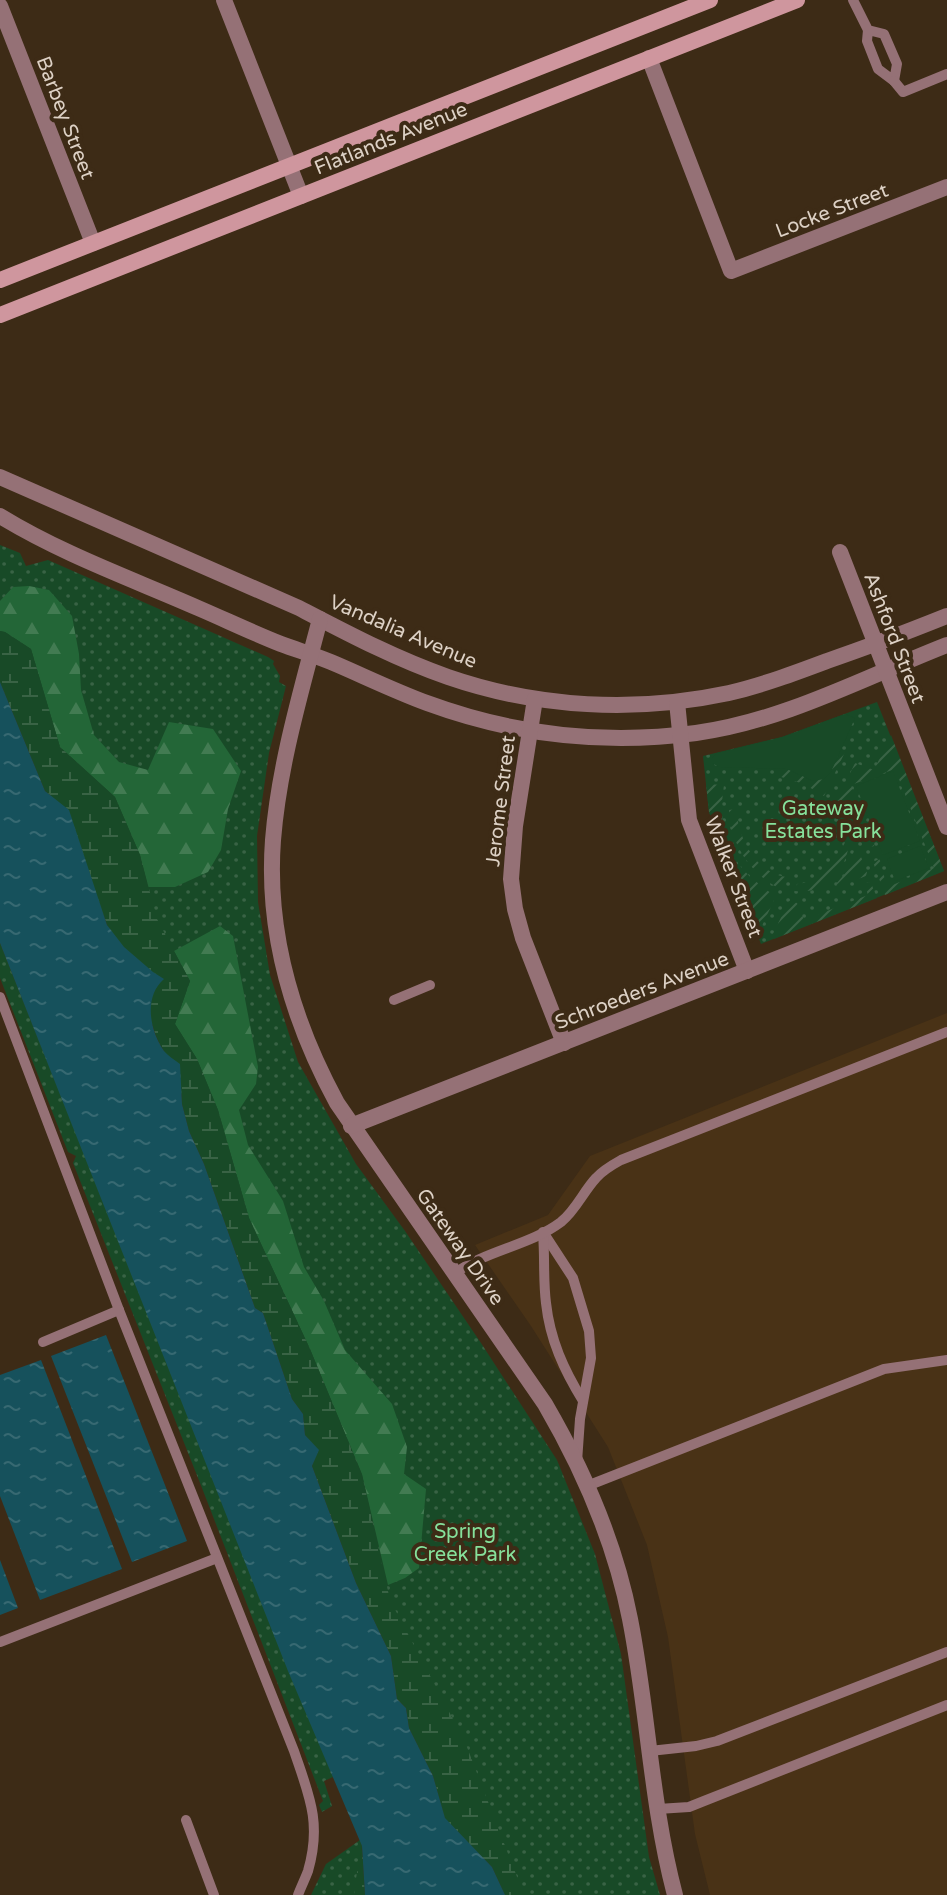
<svg xmlns="http://www.w3.org/2000/svg" width="947" height="1895" viewBox="0 0 947 1895" font-family="'Varela Round',sans-serif">
	<style>
		.built { fill: #493216 }
		.grass { fill: url(#grass-dots) }
		.forest { fill: url(#forest-firs) }
		.wetland { fill: url(#wetland-marsh) }
		.garden { fill: url(#garden-furrows) }
		.pitch { fill: #184a27 }
		.water { fill: url(#water-ripples) }
		.lines { fill: none; stroke-linecap: round; stroke-linejoin: round }
		.service { stroke: #957176; stroke-width: 10 }
		.minor { stroke: #957176; stroke-width: 16 }
		.secondary { stroke: #cf969e; stroke-width: 16 }
		.labels { text-anchor: middle; dominant-baseline: central; stroke-width: 8; stroke-linejoin: round; paint-order: stroke }
		.street-label { font-size: 20px; fill: #ddd1c5; stroke: #3d2b16 }
		.park-label { font-size: 20px; fill: #86e19b; stroke: #3d2b16 }
	</style>
	<defs>
		<pattern id="grass-dots" width="8" height="8" patternUnits="userSpaceOnUse" patternTransform="scale(2)"><rect width="8" height="8" fill="#184a27"/><path d="M2 2h.1M6 6h.1" fill="none" stroke="#396345" stroke-width="1.8" stroke-linecap="round"/></pattern>
		<pattern id="forest-firs" width="22" height="20" patternUnits="userSpaceOnUse" patternTransform="scale(2)"><rect width="22" height="20" fill="#236637"/><path d="M5 1l3.5 6h-7zM16 11l3.5 6h-7z" fill="#427b52"/></pattern>
		<pattern id="wetland-marsh" width="20" height="14" patternUnits="userSpaceOnUse" patternTransform="scale(2)"><rect width="20" height="14" fill="#184a27"/><path d="M1 5h8M5 5V1M11 12h8M15 12V8" fill="none" stroke="#396345"/></pattern>
		<pattern id="garden-furrows" width="10" height="10" patternUnits="userSpaceOnUse" patternTransform="scale(2)"><rect width="10" height="10" fill="#184a27"/><path d="M-1 1l2-2M0 10L10 0M9 11l2-2" fill="none" stroke="#396345"/></pattern>
		<pattern id="water-ripples" width="26" height="14" patternUnits="userSpaceOnUse" patternTransform="scale(2)"><rect width="26" height="14" fill="#16515c"/><path d="M2 4q2-2 4 0t4 0M15 11q2-2 4 0t4 0" fill="none" stroke="#376972"/></pattern>
	</defs>
	<rect width="100%" height="100%" fill="#3d2b16"/>
	<!-- built -->
	<path class="built" d="M947 1013V1895H710L695 1834 668 1637 647 1545 608 1447 531 1326 475 1245 548 1215 590 1156Z"/>
	<!-- grass -->
	<g class="grass">
		<path d="M0 545 20 553 26 566 48 560 268 657 274 661 273 664 280 676 279 682 286 686 269 753 257 836 258 902 270 975 298 1062 356 1164 405 1231 481 1343 557 1460 595 1554 621 1654 649 1857 660 1895H505L165 1053 0 682Z"/>
		<path d="M877 702 944 871 761 944 709 812 703 756 782 737Z"/>
		<path d="M0 943 333 1777 324 1781 332 1806 322 1812 319 1805 323 1801 202 1488 73 1163 76 1156 68 1152 0 978Z"/>
		<path d="M360 1840 362 1846 355 1895H311L326 1864Z"/>
	</g>
	<!-- forest -->
	<g class="forest">
		<path d="M29 586 49 590 72 616 79 654 81 690 94 735 119 762 148 770 169 722 213 729 241 771 228 809 221 850 208 872 175 887H148L140 855 115 797 60 747 31 649 5 632 0 631V601L13 587Z"/>
		<path d="M220 926 233 936 258 1067 256 1084 239 1110 248 1145 283 1201 304 1267 324 1301 345 1350 392 1404 407 1447 404 1474 426 1489 419 1568 405 1578 388 1585 362 1474 310 1349 249 1218 218 1110 197 1059 175 1024 190 981 174 951Z"/>
	</g>
	<!-- wetland -->
	<g class="wetland">
		<path d="M0 631 5 632 31 649 60 747 115 797 140 855 157 919 190 981 175 1024 197 1059 218 1110 249 1218 310 1349 362 1475 390 1600 465 1742 524 1895H505L492 1867 445 1819 433 1776 409 1728 406 1708 397 1699 391 1656 356 1583 312 1466 318 1450 305 1435 303 1414 292 1399 263 1313 255 1308 204 1164 189 1131 182 1104 180 1064C175 1060 168 1056 164 1051 150 1031 144 997 163 978L153 972 124 947 107 925 69 810 45 791 0 682Z"/>
		<path d="M362 1846 365 1895H355L354 1889Z"/>
	</g>
	<!-- garden -->
	<g class="garden">
		<path d="M891 735 944 871 885 895 873 862 879 859 882 864 880 866 886 881H888L890 886 934 868 895 769 851 785 855 796 838 803 837 801 855 763 874 770Z"/>
		<path d="M841 750 845 752 824 796 804 784 781 777V769H787L810 779 829 774Z"/>
		<path d="M706 784 724 785C716 836 732 870 776 896L761 928 755 931 709 812Z"/>
		<path d="M857 802 860 809 855 812 864 837 870 835 874 846 867 848 856 827 841 809Z"/>
		<path d="M736 809C739 839 754 871 786 877L780 889C749 872 731 845 729 810Z"/>
		<path d="M847 839 849 843C846 872 825 895 794 891L797 884C814 882 828 873 837 858 841 852 843 845 847 839Z"/>
		<path d="M854 851 859 852 867 872 866 876 837 887 836 884 848 870Z"/>
		<path d="M869 882 871 883 877 898 774 939 773 934 789 901 797 903 804 920 868 895 864 883Z"/>
	</g>
	<!-- pitch -->
	<g class="pitch">
		<path d="M845 714 855 718 831 772 824 779 813 781 787 769 719 767 712 763V758L717 753 782 737Z"/>
		<path d="M893 771 920 841 883 855 856 786Z"/>
		<path d="M920 846 929 868 895 881 887 859Z"/>
	</g>
	<!-- water -->
	<g class="water">
		<path d="M0 682 45 791 69 810 107 925 124 947 153 972 164 979C143 997 150 1031 164 1051 168 1056 175 1060 180 1064L182 1104 189 1131 204 1164 255 1308 263 1313 292 1399 303 1414 305 1435 319 1450 312 1466 356 1583 391 1656 397 1699 406 1708 409 1728 433 1776 445 1818 492 1867 505 1895H365L362 1846 288 1671 0 943Z"/>
		<path d="M106 1335 187 1541 132 1562 51 1356Z"/>
		<path d="M41 1360 122 1569 40 1600 0 1496V1375Z"/>
		<path d="M0 1560 18 1608 0 1615Z"/>
	</g>
	<g class="lines">
		<!-- service -->
		<g class="service">
			<path d="M853 0 868 30 867 41 878 69 894 81 897 64 884 34 868 30"/>
			<path d="M894 81 903 92 947 74"/>
			<path d="M0 997 119 1310 294 1751C309 1795 322 1823 308 1871 305 1879 301 1887 298 1895"/>
			<path d="M394 1000 430 985"/>
			<path d="M543 1232 573 1278 589 1331 591 1358 580 1419 577 1462"/>
			<path d="M543 1234C545 1257 543 1280 546 1303 550 1340 564 1370 583 1401"/>
			<path d="M454 1274C486 1250 529 1246 561 1222 576 1210 583 1192 596 1178 603 1170 612 1165 621 1160L947 1032"/>
			<path d="M43 1342 119 1310"/>
			<path d="M587 1486 884 1369 947 1360"/>
			<path d="M0 1642 217 1558"/>
			<path d="M650 1751 696 1746 717 1741 947 1652"/>
			<path d="M658 1809 689 1807 704 1801 947 1705"/>
			<path d="M186 1820 214 1895"/>
		</g>
		<!-- minor -->
		<g class="minor">
			<path d="M224 0 301 196"/>
			<path d="M0 6 93 243"/>
			<path d="M649 58 731 271 947 187"/>
			<path d="M0 477 299 608C347 633 396 659 448 677 538 708 636 713 729 693 763 685 795 673 827 661 868 647 907 632 947 616"/>
			<path d="M0 516C62 554 132 579 198 608 226 620 253 633 281 644 300 651 320 657 338 665 368 678 397 692 427 703 514 735 605 745 696 733 784 721 865 677 947 645"/>
			<path d="M840 552 947 827"/>
			<path d="M320 619C301 692 279 765 273 840 266 934 293 1022 337 1103L545 1404C584 1471 615 1542 630 1619 648 1710 651 1805 675 1895"/>
			<path d="M535 699 515 826 511 879 515 909 523 938 564 1043"/>
			<path d="M677 702 689 820 747 971"/>
			<path d="M351 1126 947 892"/>
		</g>
		<!-- secondary -->
		<g class="secondary">
			<path d="M0 280 710 0"/>
			<path d="M0 315 797 0"/>
		</g>
	</g>
	<g class="labels">
		<!-- street labels -->
		<g class="street-label">
			<text transform="translate(65 118) rotate(69)">Barbey Street</text>
			<text transform="translate(391 139) rotate(-22)">Flatlands Avenue</text>
			<text transform="translate(832 211) rotate(-21)">Locke Street</text>
			<text transform="translate(403 632) rotate(23)">Vandalia Avenue</text>
			<text transform="translate(894 638) rotate(69)">Ashford Street</text>
			<text transform="translate(501 801) rotate(-83)">Jerome Street</text>
			<text transform="translate(733 877) rotate(69)">Walker Street</text>
			<text transform="translate(642 991) rotate(-21)">Schroeders Avenue</text>
			<text transform="translate(460 1247) rotate(55)">Gateway Drive</text>
		</g>
		<!-- park labels -->
		<g class="park-label">
			<text x="823" y="809">Gateway<tspan x="823" dy="23">Estates Park</tspan></text>
			<text x="465" y="1532">Spring<tspan x="465" dy="23">Creek Park</tspan></text>
		</g>
	</g>
</svg>
